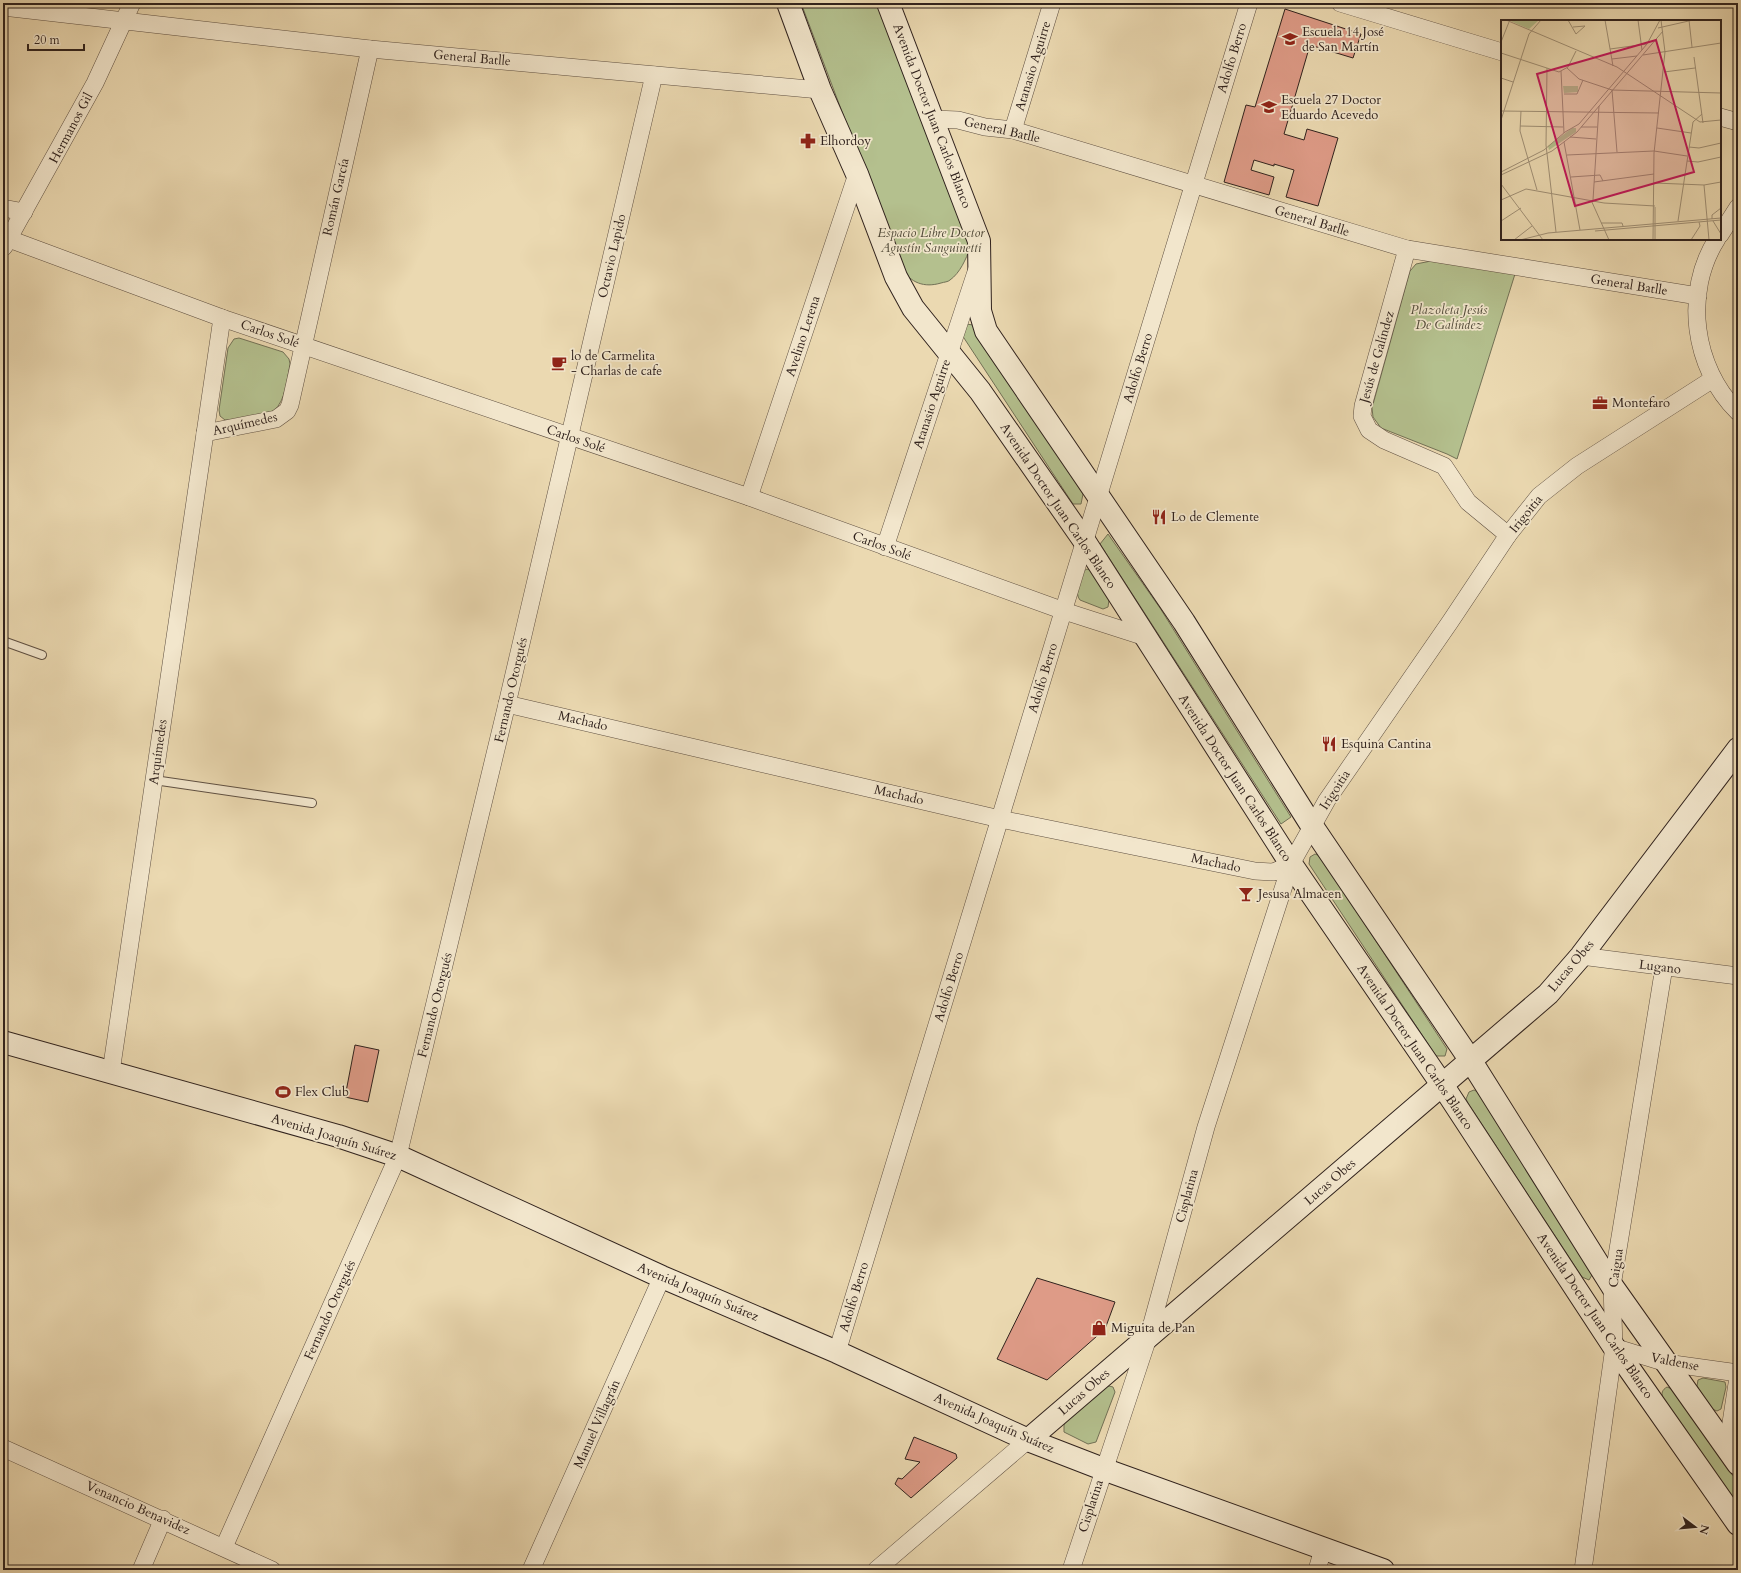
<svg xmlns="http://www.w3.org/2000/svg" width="1741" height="1573" viewBox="0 0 1741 1573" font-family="Cardo,serif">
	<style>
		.green { fill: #b4c08e; stroke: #727156 }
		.building { fill: #de9b87; stroke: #30221d }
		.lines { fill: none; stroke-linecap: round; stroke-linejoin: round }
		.lane-casing { stroke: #5f5042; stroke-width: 10 }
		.street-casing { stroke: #5f5042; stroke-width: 18 }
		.secondary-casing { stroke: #30221d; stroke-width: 24 }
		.lane { stroke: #f2e6cc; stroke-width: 8 }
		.street { stroke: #f2e6cc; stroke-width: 17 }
		.secondary { stroke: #f2e6cc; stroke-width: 22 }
		.labels { text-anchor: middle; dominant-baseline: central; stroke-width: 3.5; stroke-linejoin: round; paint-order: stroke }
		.poi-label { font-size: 13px; fill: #30221d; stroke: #f2e6cc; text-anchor: start }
		.street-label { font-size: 13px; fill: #30221d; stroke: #f2e6cc }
		.park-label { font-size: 13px; font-style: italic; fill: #514a39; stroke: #f2e6cc }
		.inset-road { fill: none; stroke: #a09076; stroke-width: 1 }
		.view { fill: #c2185b; fill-opacity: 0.15; stroke: #c2185b; stroke-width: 2 }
		.inset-edge { fill: none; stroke: #30221d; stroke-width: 2 }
	</style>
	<rect width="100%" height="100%" fill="#ebd9b1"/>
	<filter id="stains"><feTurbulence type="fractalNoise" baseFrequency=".005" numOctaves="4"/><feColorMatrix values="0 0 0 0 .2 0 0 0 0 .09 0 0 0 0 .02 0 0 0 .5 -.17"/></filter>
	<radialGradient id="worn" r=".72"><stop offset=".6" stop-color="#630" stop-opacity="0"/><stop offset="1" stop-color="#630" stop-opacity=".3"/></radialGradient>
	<!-- green -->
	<g class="green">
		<path d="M801 3H879L970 248C966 259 960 273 950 280 948 282 944 282 941 283 924 288 911 283 901 268Z"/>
		<path d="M1431 261 1515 274 1457 459 1447 454 1381 428 1373 417 1372 408 1410 271 1416 264Z"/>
		<path d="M966 324 973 325 1083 494 1081 504H1073L962 335Z"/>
		<path d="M239 338 283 352 289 359 290 364C287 380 286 399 274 411L232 420H225L220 416 219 410 228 348 234 339Z"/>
		<path d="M1108 534 1160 608 1291 817 1281 824 1100 544Z"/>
		<path d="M1087 569 1092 571 1109 600 1108 607 1103 609 1080 600C1074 593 1080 580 1082 572Z"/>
		<path d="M1315 854 1320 856 1447 1049 1445 1056H1436L1309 864 1310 857Z"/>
		<path d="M1474 1090 1478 1092 1593 1273 1589 1280 1582 1277 1468 1103 1466 1099 1469 1092Z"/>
		<path d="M1703 1378 1725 1382 1726 1387 1721 1409 1717 1411 1710 1408 1697 1386 1698 1380Z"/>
		<path d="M1109 1386 1113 1387 1115 1392 1096 1442 1088 1444 1064 1432V1425L1067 1418 1105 1387Z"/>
		<path d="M1667 1387 1672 1389 1738 1483V1510L1663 1399C1661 1393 1662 1390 1667 1387Z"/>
	</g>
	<!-- building -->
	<g class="building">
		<path d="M1285 9 1361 34 1353 58 1310 45 1284 134 1304 140 1307 129 1338 138 1318 206 1286 197 1294 170 1274 164V166L1254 160 1251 170 1274 177 1269 195 1224 182 1246 105 1255 107Z"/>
		<path d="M355 1045 379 1050 368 1102 345 1097Z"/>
		<path d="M1037 1278 1115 1302 1105 1329 1047 1380 997 1359Z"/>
		<path d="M914 1437 956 1454 957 1458 911 1498 895 1484 898 1478 902 1479 920 1462 905 1459Z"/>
	</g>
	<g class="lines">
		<!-- lane casing -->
		<g class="lane-casing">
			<g id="lane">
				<path d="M3 641 42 655"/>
				<path d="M154 780 312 803"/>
			</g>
		</g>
		<!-- street casing -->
		<g class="street-casing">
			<g id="street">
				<path d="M1340 3 1502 52"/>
				<path d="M3 7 370 49 820 90"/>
				<path d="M1720 117 1738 122"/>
				<path d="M934 119 958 120 985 127 1013 130 1407 249 1698 296"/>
				<path d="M1013 130 1052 3"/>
				<path d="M3 208 24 212"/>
				<path d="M1720 235 1738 207"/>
				<path d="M9 239 222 318 749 497 1064 611 1145 637"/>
				<path d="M1717 239C1683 292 1693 368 1738 412"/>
				<path d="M4 247 95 83 132 3"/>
				<path d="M1407 249 1363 406 1362 416 1369 430 1384 440 1444 466 1468 502 1508 535"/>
				<path d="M205 433 276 419 287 411 290 405 370 49"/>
				<path d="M749 497 857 174"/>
				<path d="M885 547 976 272"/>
				<path d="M507 704 1000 819 1255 871 1274 872 1291 864"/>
				<path d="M1581 956 1738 976"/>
				<path d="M111 1072 222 318"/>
				<path d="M1614 1347 1666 1363 1738 1373"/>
				<path d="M837 1352 1249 3"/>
				<path d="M3 1448 272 1570"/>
				<path d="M1727 1449 1738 1377"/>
				<path d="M224 1547 398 1156 507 704 654 75"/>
				<path d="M141 1570 163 1519"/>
				<path d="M531 1570 662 1277"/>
				<path d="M876 1570 1028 1440"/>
				<path d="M1071 1570 1148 1338 1206 1127 1291 864 1327 800 1450 622 1508 535 1539 496 1577 466 1713 379"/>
				<path d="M1317 1570 1323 1549"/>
				<path d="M1583 1570 1614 1347 1612 1286 1664 967"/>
			</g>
		</g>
		<!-- secondary casing -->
		<g class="secondary-casing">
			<g id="secondary">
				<path d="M788 3 820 90 857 174 896 277 913 308 980 391 1085 542 1291 864 1443 1086 1614 1347 1738 1524"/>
				<path d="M888 3 979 241 980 311 986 331 1184 622 1312 826 1471 1061 1612 1286 1738 1464"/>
				<path d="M3 1042 338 1136 398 1156 662 1277 837 1352 1028 1440 1103 1469 1383 1570"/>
				<path d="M1028 1440 1548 994 1581 956 1738 749"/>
			</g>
		</g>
		<!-- lane -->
		<use href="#lane" class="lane"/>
		<!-- street -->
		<use href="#street" class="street"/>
		<!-- secondary -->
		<use href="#secondary" class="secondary"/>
	</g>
	<!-- icons -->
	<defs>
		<g id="school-bare" transform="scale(1.2)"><path d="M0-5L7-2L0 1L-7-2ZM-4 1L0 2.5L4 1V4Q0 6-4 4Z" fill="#8f2418" stroke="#f2e6cc" stroke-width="2.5" paint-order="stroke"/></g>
		<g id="pharmacy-bare" transform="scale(1.2)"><path d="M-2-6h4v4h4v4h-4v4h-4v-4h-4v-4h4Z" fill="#8f2418" stroke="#f2e6cc" stroke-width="2.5" paint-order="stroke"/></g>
		<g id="cafe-bare" transform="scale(1.2)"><path d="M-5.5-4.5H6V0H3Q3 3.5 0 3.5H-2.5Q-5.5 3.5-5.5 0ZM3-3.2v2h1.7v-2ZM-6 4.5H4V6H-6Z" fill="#8f2418" stroke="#f2e6cc" stroke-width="2.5" paint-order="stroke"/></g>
		<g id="office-bare" transform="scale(1.2)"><path d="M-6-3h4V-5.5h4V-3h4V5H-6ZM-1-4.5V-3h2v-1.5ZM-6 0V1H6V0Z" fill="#8f2418" stroke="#f2e6cc" stroke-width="2.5" paint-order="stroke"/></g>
		<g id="restaurant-bare" transform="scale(1.2)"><path d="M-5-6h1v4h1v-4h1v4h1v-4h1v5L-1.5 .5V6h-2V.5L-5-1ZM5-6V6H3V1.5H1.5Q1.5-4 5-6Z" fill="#8f2418" stroke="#f2e6cc" stroke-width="2.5" paint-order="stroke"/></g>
		<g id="bar-bare" transform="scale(1.2)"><path d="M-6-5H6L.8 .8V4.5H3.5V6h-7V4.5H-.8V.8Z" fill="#8f2418" stroke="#f2e6cc" stroke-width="2.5" paint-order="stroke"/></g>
		<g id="stadium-bare" transform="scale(1.2)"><path d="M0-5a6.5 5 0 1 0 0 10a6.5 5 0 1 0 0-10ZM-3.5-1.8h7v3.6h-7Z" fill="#8f2418" stroke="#f2e6cc" stroke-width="2.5" paint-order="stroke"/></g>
		<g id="shop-bare" transform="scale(1.2)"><path d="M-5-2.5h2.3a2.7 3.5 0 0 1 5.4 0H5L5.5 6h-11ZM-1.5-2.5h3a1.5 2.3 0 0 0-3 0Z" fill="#8f2418" stroke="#f2e6cc" stroke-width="2.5" paint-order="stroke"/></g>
	</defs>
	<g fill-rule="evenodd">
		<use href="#school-bare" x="1290" y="39"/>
		<use href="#school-bare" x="1269" y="107"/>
		<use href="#pharmacy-bare" x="808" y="141"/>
		<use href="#cafe-bare" x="559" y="363"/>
		<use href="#office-bare" x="1600" y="403"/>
		<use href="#restaurant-bare" x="1159" y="517"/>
		<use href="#restaurant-bare" x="1329" y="744"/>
		<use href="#bar-bare" x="1246" y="894"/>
		<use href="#stadium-bare" x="283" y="1092"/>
		<use href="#shop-bare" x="1099" y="1328"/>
	</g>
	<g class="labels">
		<!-- poi labels -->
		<g class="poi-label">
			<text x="1302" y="32">Escuela 14 José<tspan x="1302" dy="15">de San Martín</tspan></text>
			<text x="1281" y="100">Escuela 27 Doctor<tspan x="1281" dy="15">Eduardo Acevedo</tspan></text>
			<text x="820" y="141">Elhordoy</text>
			<text x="571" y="356">lo de Carmelita<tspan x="571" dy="15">- Charlas de cafe</tspan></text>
			<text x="1612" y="403">Montefaro</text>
			<text x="1171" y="517">Lo de Clemente</text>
			<text x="1341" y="744">Esquina Cantina</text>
			<text x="1258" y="894">Jesusa Almacen</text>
			<text x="295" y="1092">Flex Club</text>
			<text x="1111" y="1328">Miguita de Pan</text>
		</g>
		<!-- street labels -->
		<g class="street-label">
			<text transform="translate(472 58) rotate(5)">General Batlle</text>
			<text transform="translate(1232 58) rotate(-73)">Adolfo Berro</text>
			<text transform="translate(1033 66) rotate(-73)">Atanasio Aguirre</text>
			<text transform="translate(932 116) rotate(69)">Avenida Doctor Juan Carlos Blanco</text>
			<text transform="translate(71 128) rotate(-62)">Hermanos Gil</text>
			<text transform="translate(1002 130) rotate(13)">General Batlle</text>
			<text transform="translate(336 197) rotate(-77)">Román García</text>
			<text transform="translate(1312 221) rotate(17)">General Batlle</text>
			<text transform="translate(612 256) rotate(-77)">Octavio Lapido</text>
			<text transform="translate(1629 285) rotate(9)">General Batlle</text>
			<text transform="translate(270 334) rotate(19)">Carlos Solé</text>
			<text transform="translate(803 336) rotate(-72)">Avelino Lerena</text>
			<text transform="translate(1377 357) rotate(-74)">Jesús de Galíndez</text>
			<text transform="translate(1138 368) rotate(-73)">Adolfo Berro</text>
			<text transform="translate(932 404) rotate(-72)">Atanasio Aguirre</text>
			<text transform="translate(245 424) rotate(-13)">Arquímedes</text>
			<text transform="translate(576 439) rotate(19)">Carlos Solé</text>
			<text transform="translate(1058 506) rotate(56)">Avenida Doctor Juan Carlos Blanco</text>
			<text transform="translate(1526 514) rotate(-51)">Irigoitia</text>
			<text transform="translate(882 546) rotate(20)">Carlos Solé</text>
			<text transform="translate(1043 678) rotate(-73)">Adolfo Berro</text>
			<text transform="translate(511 690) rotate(-77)">Fernando Otorgués</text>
			<text transform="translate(583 721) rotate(13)">Machado</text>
			<text transform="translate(158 752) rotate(-82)">Arquímedes</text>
			<text transform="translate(1235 778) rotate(57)">Avenida Doctor Juan Carlos Blanco</text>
			<text transform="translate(1335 790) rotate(-57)">Irigoitia</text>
			<text transform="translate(899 795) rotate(13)">Machado</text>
			<text transform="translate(1216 863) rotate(12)">Machado</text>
			<text transform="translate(1571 966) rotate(-50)">Lucas Obes</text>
			<text transform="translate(1660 967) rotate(7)">Lugano</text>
			<text transform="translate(949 987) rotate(-73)">Adolfo Berro</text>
			<text transform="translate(435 1005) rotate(-76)">Fernando Otorgués</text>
			<text transform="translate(1415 1047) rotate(56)">Avenida Doctor Juan Carlos Blanco</text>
			<text transform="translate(334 1137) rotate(17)">Avenida Joaquín Suárez</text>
			<text transform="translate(1330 1182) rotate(-41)">Lucas Obes</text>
			<text transform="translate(1187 1196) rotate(-75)">Cisplatina</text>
			<text transform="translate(1616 1268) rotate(-82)">Caigua</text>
			<text transform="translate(698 1292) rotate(23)">Avenida Joaquín Suárez</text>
			<text transform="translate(854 1297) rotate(-73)">Adolfo Berro</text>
			<text transform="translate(330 1310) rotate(-66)">Fernando Otorgués</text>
			<text transform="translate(1595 1316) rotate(56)">Avenida Doctor Juan Carlos Blanco</text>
			<text transform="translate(1675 1362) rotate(11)">Valdense</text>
			<text transform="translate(1084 1392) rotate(-41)">Lucas Obes</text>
			<text transform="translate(994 1423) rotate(24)">Avenida Joaquín Suárez</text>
			<text transform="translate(597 1424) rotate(-66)">Manuel Villagrán</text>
			<text transform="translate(1091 1506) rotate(-72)">Cisplatina</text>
			<text transform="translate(138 1508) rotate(24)">Venancio Benavidez</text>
		</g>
		<!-- park labels -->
		<g class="park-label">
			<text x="931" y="233">Espacio Libre Doctor<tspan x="931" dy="15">Agustín Sanguinetti</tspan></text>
			<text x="1449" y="310">Plazoleta Jesús<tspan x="1449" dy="15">De Galíndez</tspan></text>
		</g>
	</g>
	<!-- overview -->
	<g transform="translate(1501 20)">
		<rect width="220" height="220" fill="#ebd9b1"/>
		<path d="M7 0H38L28 9ZM62 66H77V72L63 73ZM71 108H75V112L48 130 47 126Z" fill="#b4c08e"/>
		<path class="inset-road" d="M5 0 116 47 199 102 220 100M67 0 75 14 84 6 72 7M104 0 112 46M137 0 141 30M188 0 191 27M157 8 192 0M0 22 8 2M109 29 146 24M0 33 58 52 67 47 75 31M142 35 220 23M193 37 202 103M111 39 136 36M46 48 45 125 55 212M66 48 78 59 111 70 220 73M60 51 63 113M163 52 194 48M0 58 12 62M111 70 116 132M63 74H76L82 60M0 91 158 93M20 91 19 111 36 170M0 100 28 14 40 0M19 106 62 107M80 107H96M156 108 190 113M69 117 95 119M63 122 79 210M188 127 198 128 220 123M66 135 153 131 186 136M186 141 197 142 220 137M0 152 43 130 64 112 78 104 146 24 159 0M0 155 51 131 76 112 162 11M70 157 99 155 102 161M93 162 153 154M153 163 203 165 220 162M0 164 42 220M203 165 208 220M0 180 25 169 103 183 154 186M90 180 108 220M92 180 98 86M154 187V220M211 199V195L220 188M0 201 20 188M177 201 192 102 201 94M212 201 220 214M100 203H121L122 206M94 211 220 200M13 220 31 206M19 220 47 213 220 198M152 220 153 133 164 32 160 0M190 220 199 206 198 202"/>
		<path class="view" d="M155 20 193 152 74 186 36 54Z"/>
		<rect width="220" height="220" class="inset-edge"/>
	</g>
	<!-- margin -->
	<rect width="1741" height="1573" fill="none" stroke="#ebd9b1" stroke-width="16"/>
	<rect x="4" y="4" width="1733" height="1565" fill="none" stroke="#30221d" stroke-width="2"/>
	<rect x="8" y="8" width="1725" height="1557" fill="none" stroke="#30221d"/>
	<!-- north arrow -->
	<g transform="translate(1695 1527) rotate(106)" stroke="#f2e6cc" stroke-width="3" paint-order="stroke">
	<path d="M0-3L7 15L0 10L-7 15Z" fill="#30221d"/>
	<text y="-6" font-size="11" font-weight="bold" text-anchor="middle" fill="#30221d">N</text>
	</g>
	<!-- scale -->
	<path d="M28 44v6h56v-6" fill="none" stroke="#30221d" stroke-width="2"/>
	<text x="34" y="44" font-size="12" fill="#30221d" stroke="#f2e6cc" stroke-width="3" paint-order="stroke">20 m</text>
	<rect width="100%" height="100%" filter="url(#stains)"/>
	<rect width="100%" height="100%" fill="url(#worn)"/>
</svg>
